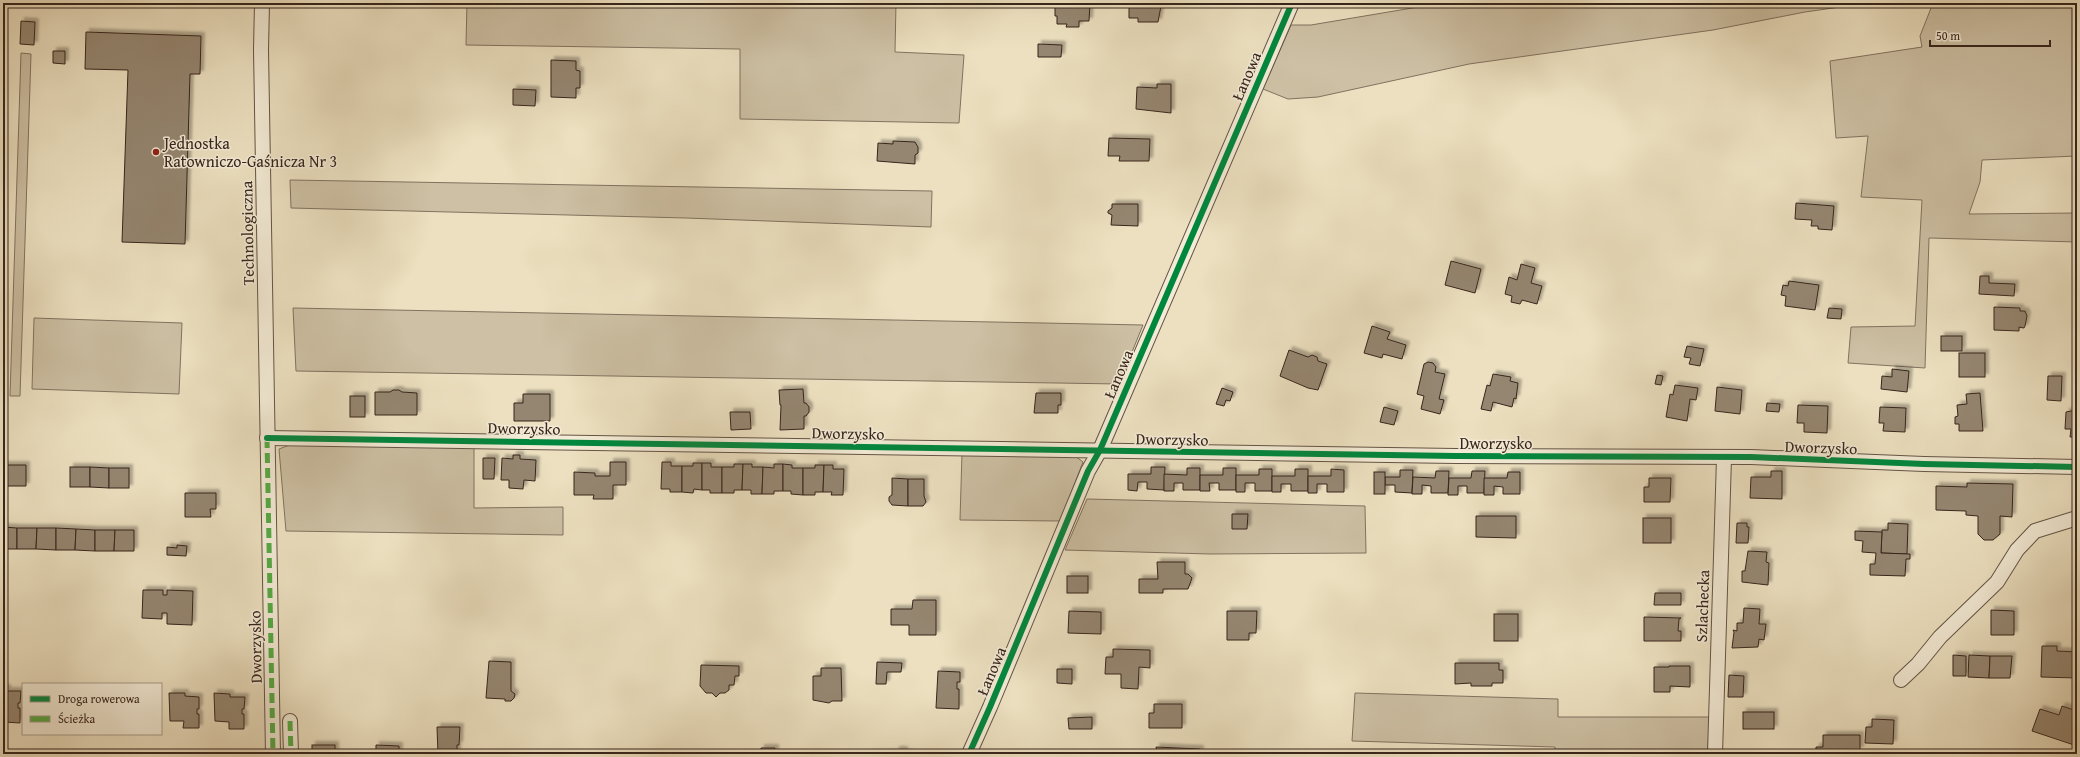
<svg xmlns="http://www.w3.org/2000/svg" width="2080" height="757" viewBox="0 0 2080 757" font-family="'Gentium Book Plus',serif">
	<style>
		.green { fill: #cdc0a4; stroke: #827260 }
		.building { fill: #958671; stroke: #37251c; filter: url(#shadow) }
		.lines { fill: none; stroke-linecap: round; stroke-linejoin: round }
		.minor-casing { stroke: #645445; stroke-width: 16 }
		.minor { stroke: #f3ebd6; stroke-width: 14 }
		.quiet { stroke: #55aa43; stroke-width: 5; stroke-dasharray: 10 5; stroke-linecap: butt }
		.cycleway-casing { stroke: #f3ebd6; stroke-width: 8 }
		.cycleway { stroke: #00873e; stroke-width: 6 }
		.poi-dot { fill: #8f2418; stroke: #f3ebd6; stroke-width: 1.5 }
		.labels { text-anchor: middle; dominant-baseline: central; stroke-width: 3; stroke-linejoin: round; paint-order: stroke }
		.street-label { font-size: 16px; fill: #37251c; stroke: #f3ebd6 }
		.poi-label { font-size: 16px; fill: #37251c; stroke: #f3ebd6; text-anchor: start }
	</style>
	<defs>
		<filter id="shadow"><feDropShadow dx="3.5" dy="-3.5" stdDeviation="1" flood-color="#0004"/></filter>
	</defs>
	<rect width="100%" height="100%" fill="#ece0c0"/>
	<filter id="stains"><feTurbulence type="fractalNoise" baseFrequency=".005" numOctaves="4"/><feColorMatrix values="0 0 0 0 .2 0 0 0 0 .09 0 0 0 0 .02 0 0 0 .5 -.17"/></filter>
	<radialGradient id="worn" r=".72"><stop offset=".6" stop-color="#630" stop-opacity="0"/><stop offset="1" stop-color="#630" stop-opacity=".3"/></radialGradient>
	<!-- green -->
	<g class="green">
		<path d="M467 3H896L895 52 964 55 959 123 740 119V49L466 45Z"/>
		<path d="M1442 3H1868L1805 12 1713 30 1469 64 1318 97 1288 99 1263 89 1291 25H1311Z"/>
		<path d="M1933 3H2077V156L1982 160 1980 182 1969 214 2077 213V242L1929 238 1925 368 1848 363 1851 327 1915 326 1922 200 1861 197 1868 136 1836 138 1830 61 1922 47 1920 36Z"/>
		<path d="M21 53 31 54 20 396H10Z"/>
		<path d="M290 180 932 191 931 227 686 218 291 208Z"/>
		<path d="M293 308 1143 325 1119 384 296 371Z"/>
		<path d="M34 318 182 323 179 394 32 389Z"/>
		<path d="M295 443 474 445V508L563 507V535L286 531 279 449Z"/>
		<path d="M962 453 1075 456 1083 462 1060 521 960 520Z"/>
		<path d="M1087 499 1365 506 1366 553 1210 554 1065 550Z"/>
		<path d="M1355 693 1558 699V717H1709L1708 754H1555V747L1352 741Z"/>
	</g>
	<!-- building -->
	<g class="building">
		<path d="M1055 3H1090L1089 21H1079V27H1066L1067 24H1057V16H1055Z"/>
		<path d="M1129 3H1159L1158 6H1161L1158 22H1138V18H1129Z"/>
		<path d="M21 21 35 22 34 45 20 44Z"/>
		<path d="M86 32 201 36 200 74H190L185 244 122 242 128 70 85 69Z"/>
		<path d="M1038 44 1062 45 1061 57H1038Z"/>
		<path d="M53 51H65V64L53 63Z"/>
		<path d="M551 60 576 61V70L580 71V88H576V98L551 97Z"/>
		<path d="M1157 84H1171V113L1136 109 1137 87 1157 88Z"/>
		<path d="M513 89 536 90 535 106 513 105Z"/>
		<path d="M1109 138 1150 139 1149 161H1119L1120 156H1108Z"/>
		<path d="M893 141 915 142 918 147V153L915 155V164L877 161 878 143 893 144Z"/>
		<path d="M1796 203 1834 206 1832 230 1818 229V226H1811L1812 220 1795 219Z"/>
		<path d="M1112 204H1138V226L1111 225 1112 215 1108 213V211L1112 208Z"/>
		<path d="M1451 261 1481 269 1475 293 1445 285Z"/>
		<path d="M1521 264 1535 268 1531 283 1542 286 1537 304 1522 300 1520 304 1511 302 1512 296 1505 294 1509 277 1517 280Z"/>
		<path d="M1980 276H1989V283L2015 284 2014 296 1979 294Z"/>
		<path d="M1789 281 1819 285 1815 310 1785 306 1786 296 1781 295 1783 285 1788 286Z"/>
		<path d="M1994 307 2020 308V311H2025L2027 316 2025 326 2024 328 2019 327V331L1994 330Z"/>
		<path d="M1829 308 1842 309 1841 319 1827 318Z"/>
		<path d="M1372 326 1390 332 1387 339 1406 345 1402 359 1383 354 1382 358 1364 353Z"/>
		<rect x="1941" y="336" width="21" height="15"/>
		<path d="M1687 346 1704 349 1700 366 1689 364 1691 358 1684 357Z"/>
		<path d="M1289 350 1308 357 1312 355 1317 357 1318 361 1327 364 1318 390 1308 388 1280 376Z"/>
		<rect x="1959" y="353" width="26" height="24"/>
		<path d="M1428 362 1433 363 1436 367 1435 372 1445 374 1439 399 1444 400 1440 414 1421 409 1424 396 1417 394 1424 364Z"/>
		<path d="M1892 369 1909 371 1907 392 1881 389 1882 376 1892 377Z"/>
		<path d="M1493 374 1511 377 1510 381 1518 383 1516 399 1514 398 1512 407 1493 402 1491 411 1481 409 1487 385 1490 386Z"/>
		<path d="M1657 375 1663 376 1661 385 1655 384Z"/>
		<path d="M2048 376H2062L2061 401 2047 400Z"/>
		<path d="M1675 385 1698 388 1696 400 1690 399 1687 421 1666 417 1670 394 1673 395Z"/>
		<path d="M1717 387 1742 390 1740 414 1715 411Z"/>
		<path d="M1222 388 1233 392 1230 401 1226 400 1224 406 1216 404Z"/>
		<path d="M803 389 804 403H806L809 407V412L806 416H804V429L780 430 781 405H780L779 390Z"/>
		<path d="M393 390H399L402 392 417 393V415H375V392H390Z"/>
		<path d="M1036 393H1061V405H1058V413H1034Z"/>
		<path d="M1980 393 1983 431H1959V424H1955V417L1958 416 1957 405 1967 404 1966 394Z"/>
		<path d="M523 394H550V421H514V403H523Z"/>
		<rect x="350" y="396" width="15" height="21"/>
		<path d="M1767 403 1780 404 1779 412 1766 411Z"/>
		<path d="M1798 405 1828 406 1827 433 1804 432V423H1797Z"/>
		<path d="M1384 407 1398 411 1394 425 1380 422Z"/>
		<path d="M1880 407 1906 408 1905 432 1883 431 1884 423H1879Z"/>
		<path d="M2071 411H2077V437H2070L2071 429H2065L2066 412Z"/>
		<path d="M730 412H750L751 429 731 430Z"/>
		<path d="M513 455H520V459L536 460 535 481 524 480 523 489 509 488V480H501L502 458 513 459Z"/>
		<path d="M483 458H495L494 479H483Z"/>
		<path d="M610 462H626V485H613V499H593L594 495H574V472L595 473V476H610Z"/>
		<path d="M662 462H671V466H682V492H670V489H661Z"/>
		<path d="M693 463H702V490L694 489 693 493 682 492V466H693Z"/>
		<path d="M702 463H711V467H722V493H710V490H702Z"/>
		<path d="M734 464H743L742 490H734V493H722V467H734Z"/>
		<path d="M743 464H752V467H763L762 494H751V490H742Z"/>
		<path d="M774 464H783V491H774V494H762L763 467 774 468Z"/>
		<path d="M783 464 792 465V468H803V495L791 494V491H783Z"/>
		<path d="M3 465H7L6 486H3Z"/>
		<path d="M7 465H26V486H6Z"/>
		<path d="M815 465H824L823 492H815V495H803V468H815Z"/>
		<path d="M824 465H833V469H844L843 495H831L832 492H823Z"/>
		<rect x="70" y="467" width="20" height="20"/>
		<path d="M90 467 109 468V488L90 487Z"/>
		<path d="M1151 467H1165L1164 490 1147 489V482H1138L1137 491 1128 490V474H1151Z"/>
		<rect x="109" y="468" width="20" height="20"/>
		<path d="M1187 468H1200V490H1183V483H1174V491H1164V474L1187 475Z"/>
		<path d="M1223 468H1236V490H1219V483H1209L1210 491H1200V475H1223Z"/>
		<path d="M1259 469H1272V491H1255V483H1245V492H1236V475H1259Z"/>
		<path d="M1295 469H1308V491H1291V484H1281V492H1272V476H1295Z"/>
		<path d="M1331 469 1344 470V492H1327V484H1317V493H1308V476H1331Z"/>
		<path d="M1400 470H1413L1412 493 1395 492V485H1385V477H1400Z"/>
		<path d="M1436 471H1449L1448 493H1431V486L1422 485V494H1412L1413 477 1435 478Z"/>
		<path d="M1472 471H1485L1484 493H1467V486H1458V495H1448L1449 478H1471Z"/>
		<path d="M1771 471H1782V499L1750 498 1751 477H1771Z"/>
		<rect x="1374" y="472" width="11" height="22"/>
		<path d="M1508 472H1520V494H1503V487L1494 486V495H1484V478H1507Z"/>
		<path d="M892 478 908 479V506L892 505 889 501V497L892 495Z"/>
		<path d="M1649 478H1671L1670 502H1644V487H1649Z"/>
		<path d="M908 479H924V496L926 502 923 506H908Z"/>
		<path d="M1967 483 2013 484 2012 517 2000 516V534L1993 540H1984L1978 534V516L1966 515V511L1936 510V486L1967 487Z"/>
		<path d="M185 493H216V509H210L211 517H185Z"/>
		<path d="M1232 514H1248L1247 529H1232Z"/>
		<path d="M1476 516H1516V538L1476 537Z"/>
		<rect x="1643" y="518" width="28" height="25"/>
		<path d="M1737 523H1747V527H1749L1748 543H1736Z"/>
		<path d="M1888 523 1908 524 1907 554 1881 553 1882 530H1888Z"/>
		<path d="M3 527 17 528V549H3Z"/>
		<path d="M17 528H37L36 549H17Z"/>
		<path d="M37 528H56V550L36 549Z"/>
		<path d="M56 528 76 529 75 550H56Z"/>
		<path d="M76 529 95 530V551L75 550Z"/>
		<path d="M95 530H115L114 551H95Z"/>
		<path d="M115 530H134V551H114Z"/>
		<path d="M1855 531 1882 532 1881 553 1910 554V559H1906L1905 576 1870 575V564H1875L1876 553 1862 552 1863 541 1855 540Z"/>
		<path d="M177 545 187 546 186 556 167 555V547L177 548Z"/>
		<path d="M1748 551 1767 552 1766 562 1769 563 1768 585 1742 582V571H1745Z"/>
		<path d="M1157 562H1185V574H1188L1192 578 1188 589H1163V593H1139V579H1158Z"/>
		<rect x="1067" y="576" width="21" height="17"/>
		<path d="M143 590H163V595H167V590L193 591 192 625 167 624V613H162V619L142 618Z"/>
		<path d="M1655 593H1681V605H1654Z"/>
		<path d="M913 600H936V635H909V625H891V609H912Z"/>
		<path d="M1744 608 1760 609 1759 624H1766L1764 640 1759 639 1758 647 1732 648 1734 632 1733 630 1737 631V623H1743Z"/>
		<path d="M1991 610 2014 611V635H1991Z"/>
		<path d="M1069 611 1101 612V634L1068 633Z"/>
		<path d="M1227 611H1257L1256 633H1249V640H1227Z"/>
		<rect x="1494" y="614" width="24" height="27"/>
		<path d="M1644 617 1681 618 1679 619 1678 631H1681V641H1644Z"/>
		<path d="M2042 646H2057V651L2077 652V678L2041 677Z"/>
		<path d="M1113 649 1150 650V668L1139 667 1138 689 1121 688V674H1105L1106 657H1113Z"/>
		<path d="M1953 655 1966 656V676H1953Z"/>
		<path d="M1969 655 1990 656 1989 678 1968 677Z"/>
		<path d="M1990 656H2012L2010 678H1989Z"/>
		<path d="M489 661 511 662V691L515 694 514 698 511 701H505V699L486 698Z"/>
		<path d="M877 662 902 663 901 672H887L886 684H876Z"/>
		<path d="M1455 663H1499V670H1503V683H1492V686H1471V683L1455 684Z"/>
		<path d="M701 665 739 666V676H735L734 685H729V690L725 693H720L716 697 712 693H706L700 686Z"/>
		<path d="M1669 666H1690V687L1670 686V692H1654V667H1669Z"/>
		<path d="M821 668H841L842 701H832L829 703 813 700V676H821Z"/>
		<path d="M1057 669H1072V684L1057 683Z"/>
		<path d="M938 671 960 672V682H957V689H959V709L936 708Z"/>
		<path d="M1729 675 1744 676 1743 697H1728Z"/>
		<path d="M3 688H7V691H21L20 703H18V708H20V723L5 722Z"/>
		<path d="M169 693H185V696L199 697V709H197V714H199V728H183L184 721H170Z"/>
		<path d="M214 693 230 694V697H245L244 709H242V714H244V729H229V722L215 721Z"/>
		<path d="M1154 704H1182V728H1149V713H1154Z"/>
		<path d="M2062 706 2077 711V737L2074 745 2032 731 2040 709 2059 715Z"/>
		<rect x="1743" y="712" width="31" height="17"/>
		<path d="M1092 717V729H1069L1068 718Z"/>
		<path d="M1872 719 1894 720 1893 744 1865 743 1866 727H1872Z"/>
		<path d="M437 727H460L459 745H457V754H438Z"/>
		<path d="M1823 735H1860V750H1853V753L1850 754H1816V747H1823Z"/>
		<rect x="312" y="745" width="23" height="9"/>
		<path d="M376 745 399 746V754H376Z"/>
		<path d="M1156 747 1200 749V754H1157Z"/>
		<path d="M761 748H775V754H760Z"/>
		<path d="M896 750H904V753L912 754H867L896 753Z"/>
	</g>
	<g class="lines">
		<!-- minor casing -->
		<g class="minor-casing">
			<g id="minor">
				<path d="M262 3 261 50 273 754"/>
				<path d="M267 438 1456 456 1751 457 1924 464 2077 467"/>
				<path d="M1901 680 1918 664 1940 637 1997 582 2017 550 2035 531 2077 518"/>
				<path d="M290 721 291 754"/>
				<path d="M969 754 990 707 1088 471 1100 450 1292 3"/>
				<path d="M1715 754 1724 458"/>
			</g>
		</g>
		<!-- minor -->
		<use href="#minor" class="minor"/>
		<!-- quiet -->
		<g class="quiet">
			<path d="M267 438 273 754"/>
			<path d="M290 721 291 754"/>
		</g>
		<!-- cycleway casing -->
		<g class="cycleway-casing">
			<g id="cycleway">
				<path d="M267 438 1456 456 1751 457 1924 464 2077 467"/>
				<path d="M969 754 990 707 1088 471 1100 450 1292 3"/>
			</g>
		</g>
		<!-- cycleway -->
		<use href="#cycleway" class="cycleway"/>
	</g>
	<!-- markers -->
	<circle class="poi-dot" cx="156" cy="152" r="4"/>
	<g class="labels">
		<!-- street labels -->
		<g class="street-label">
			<text transform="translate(1246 76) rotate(-67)">Łanowa</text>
			<text transform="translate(247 233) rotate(-91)">Technologiczna</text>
			<text transform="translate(1118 374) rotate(-67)">Łanowa</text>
			<text transform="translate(524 428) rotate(1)">Dworzysko</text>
			<text transform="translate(848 433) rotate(1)">Dworzysko</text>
			<text transform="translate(1172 439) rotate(1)">Dworzysko</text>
			<text x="1496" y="443">Dworzysko</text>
			<text transform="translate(1821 447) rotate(2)">Dworzysko</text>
			<text transform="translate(1702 606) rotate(-88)">Szlachecka</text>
			<text transform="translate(255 647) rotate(-91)">Dworzysko</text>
			<text transform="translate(991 671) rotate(-67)">Łanowa</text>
		</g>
		<!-- poi labels -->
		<g class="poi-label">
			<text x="164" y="143">Jednostka<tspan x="164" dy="18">Ratowniczo-Gaśnicza Nr 3</tspan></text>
		</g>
	</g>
	<!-- margin -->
	<rect width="2080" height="757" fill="none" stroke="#ece0c0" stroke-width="16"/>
	<rect x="4" y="4" width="2072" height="749" fill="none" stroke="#37251c" stroke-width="2"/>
	<rect x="8" y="8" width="2064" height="741" fill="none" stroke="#37251c"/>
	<!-- legend -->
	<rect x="22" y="683" width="140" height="52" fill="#f3ebd6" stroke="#a89c8c"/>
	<rect x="30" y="696" width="20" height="6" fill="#00873e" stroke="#a89c8c"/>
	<text x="58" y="703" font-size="12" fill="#37251c">Droga rowerowa</text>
	<rect x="30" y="716" width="20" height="6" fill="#55aa43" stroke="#a89c8c"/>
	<text x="58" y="723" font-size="12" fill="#37251c">Ścieżka</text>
	<!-- scale -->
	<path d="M1930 40v6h120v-6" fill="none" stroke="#37251c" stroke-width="2"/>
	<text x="1936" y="40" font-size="12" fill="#37251c" stroke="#f3ebd6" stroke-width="3" paint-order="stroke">50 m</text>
	<rect width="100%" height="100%" filter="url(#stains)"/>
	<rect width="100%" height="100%" fill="url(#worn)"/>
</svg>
